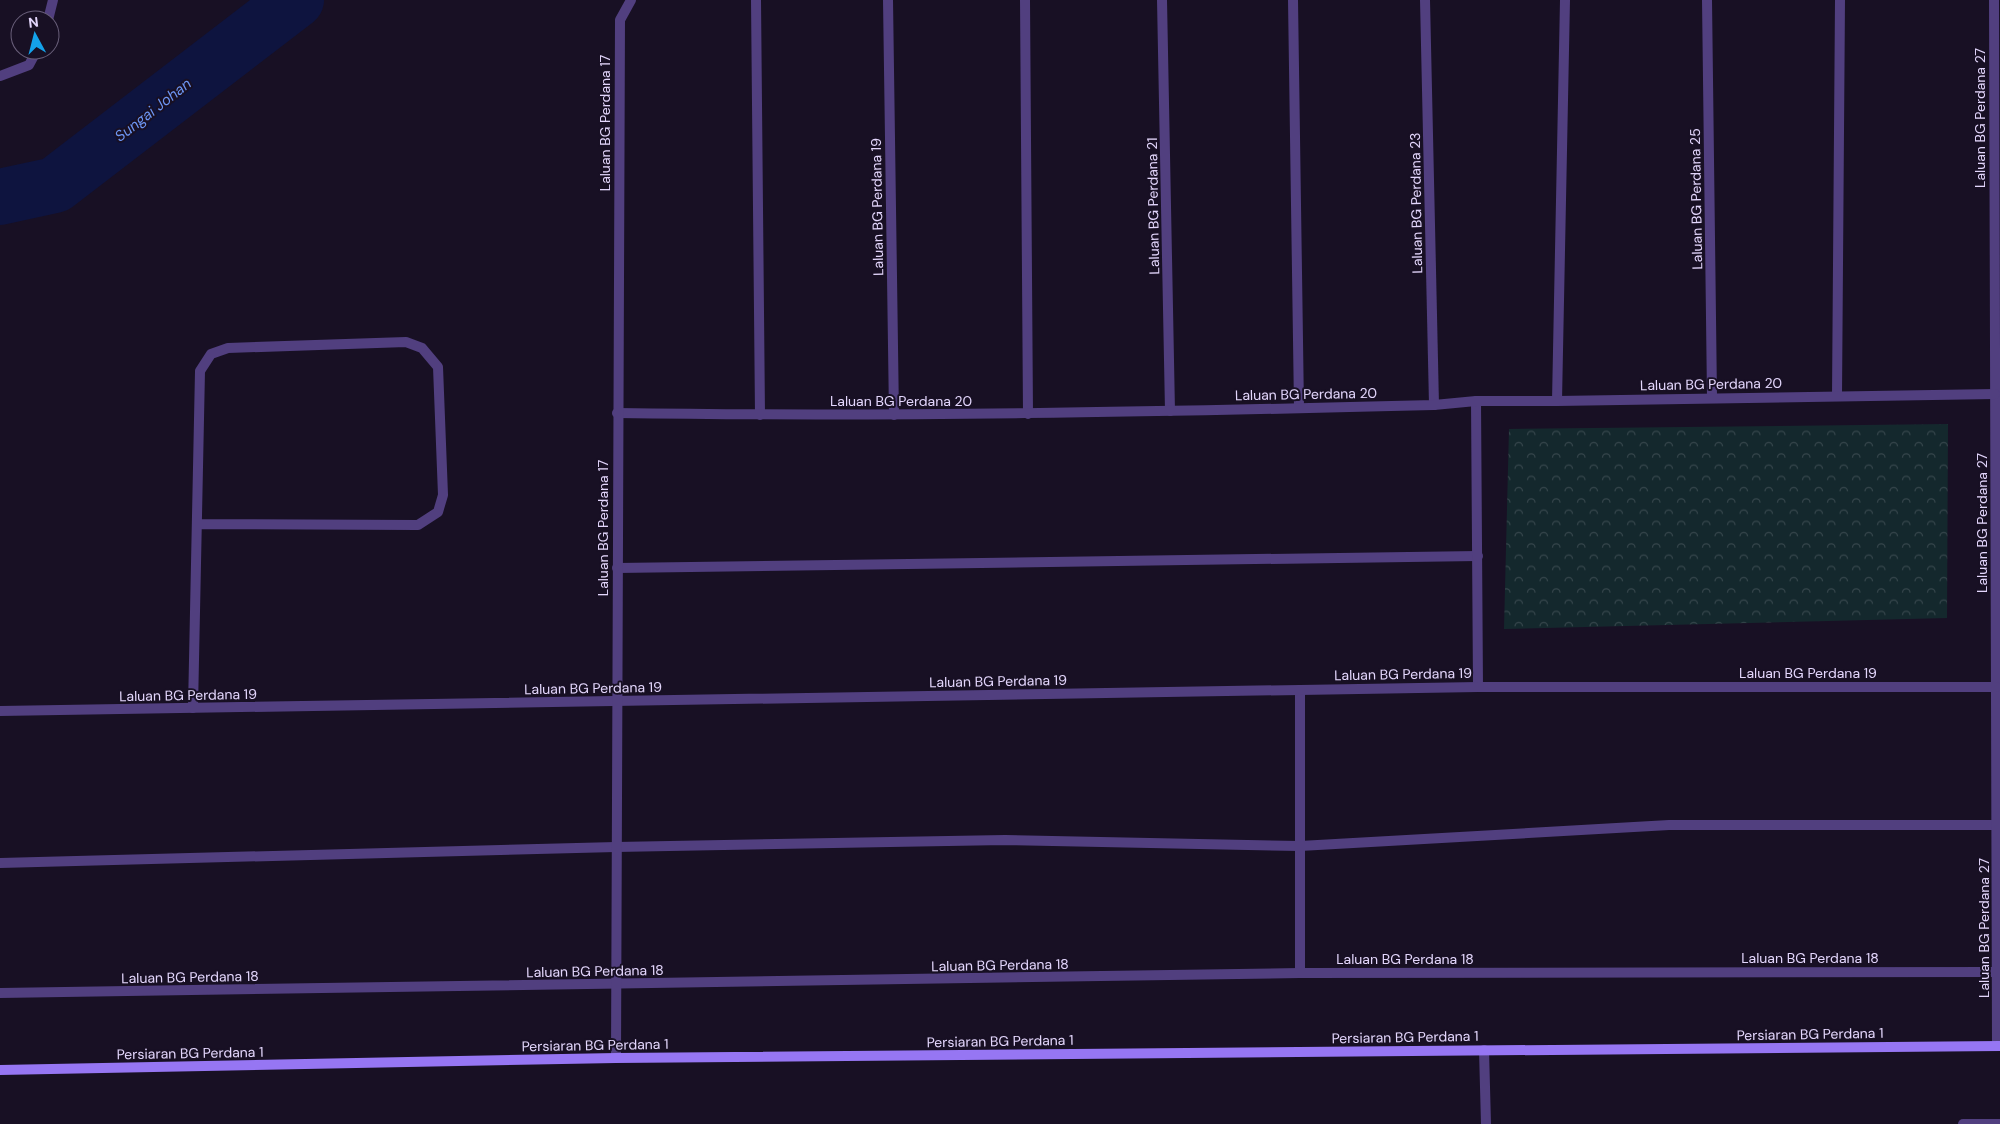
<svg xmlns="http://www.w3.org/2000/svg" width="2000" height="1124" viewBox="0 0 2000 1124" font-family="'DM Sans',sans-serif">
	<style>
		.park { fill: url(#park-crowns) }
		.lines { fill: none; stroke-linecap: round; stroke-linejoin: round }
		.river { stroke: #0e143f; stroke-width: 56 }
		.lane { stroke: #513f7f; stroke-width: 10 }
		.street { stroke: #513f7f; stroke-width: 10 }
		.secondary { stroke: #9676f3; stroke-width: 10 }
		.labels { text-anchor: middle; dominant-baseline: central; stroke-width: 4; stroke-linejoin: round; paint-order: stroke }
		.street-label { font-size: 14px; fill: #e3d6fc; stroke: #181024 }
		.water-label { font-size: 15px; font-style: italic; fill: #6d95f3; stroke: #181024 }
	</style>
	<defs>
		<pattern id="park-crowns" width="20" height="18" patternUnits="userSpaceOnUse" patternTransform="scale(1.25)"><rect width="20" height="18" fill="#14282d"/><path d="M2 6a3 3 0 1 1 6 0M12 15a3 3 0 1 1 6 0" fill="none" stroke="#36464c"/></pattern>
	</defs>
	<rect width="100%" height="100%" fill="#181024"/>
	<!-- park -->
	<path class="park" d="M1948 424 1947 618 1504 629 1509 429Z"/>
	<g class="lines">
		<!-- river -->
		<path class="river" d="M0 197 55 185 296 0"/>
		<!-- lane -->
		<g class="lane">
			<path d="M756 0 760 415"/>
			<path d="M1025 0 1028 414"/>
			<path d="M1293 0 1299 408"/>
			<path d="M1837 396 1840 0"/>
			<path d="M1557 401 1565 0"/>
			<path d="M617 568 1478 556"/>
			<path d="M193 708 200 371 211 354 228 348 406 342 422 348 438 367 443 495 438 512 418 525 197 524"/>
			<path d="M0 863 616 847 1005 840 1300 846 1669 825H1997"/>
		</g>
		<!-- street -->
		<g class="street">
			<path d="M888 0 894 415"/>
			<path d="M1162 0 1170 411"/>
			<path d="M1425 0 1434 405"/>
			<path d="M1707 0 1712 397"/>
			<path d="M1994 0 1997 1046"/>
			<path d="M48 20 53 0"/>
			<path d="M0 76 29 65 37 50"/>
			<path d="M1476 401 1478 687"/>
			<path d="M617 413C889 417 1161 412 1434 405L1476 401H1557L1995 394"/>
			<path d="M1300 690V973"/>
			<path d="M0 711 1478 687H1996"/>
			<path d="M0 993 1300 973 2000 972"/>
			<path d="M1484 1050 1486 1124"/>
			<path d="M616 1058 620 20 631 0"/>
			<path d="M1963 1124H2000"/>
		</g>
		<!-- secondary -->
		<path class="secondary" d="M0 1070 616 1058 2000 1046"/>
	</g>
	<g class="labels">
		<!-- street labels -->
		<g class="street-label">
			<text transform="translate(1980 118) rotate(-90)">Laluan BG Perdana 27</text>
			<text transform="translate(605 123) rotate(-90)">Laluan BG Perdana 17</text>
			<text transform="translate(1696 199) rotate(-91)">Laluan BG Perdana 25</text>
			<text transform="translate(1416 203) rotate(-91)">Laluan BG Perdana 23</text>
			<text transform="translate(1153 206) rotate(-91)">Laluan BG Perdana 21</text>
			<text transform="translate(877 207) rotate(-91)">Laluan BG Perdana 19</text>
			<text transform="translate(1711 384) rotate(-1)">Laluan BG Perdana 20</text>
			<text transform="translate(1306 394) rotate(-1)">Laluan BG Perdana 20</text>
			<text x="901" y="401">Laluan BG Perdana 20</text>
			<text transform="translate(1982 523) rotate(-90)">Laluan BG Perdana 27</text>
			<text transform="translate(603 528) rotate(-90)">Laluan BG Perdana 17</text>
			<text x="1808" y="673">Laluan BG Perdana 19</text>
			<text transform="translate(1403 674) rotate(-1)">Laluan BG Perdana 19</text>
			<text transform="translate(998 681) rotate(-1)">Laluan BG Perdana 19</text>
			<text transform="translate(593 688) rotate(-1)">Laluan BG Perdana 19</text>
			<text transform="translate(188 695) rotate(-1)">Laluan BG Perdana 19</text>
			<text transform="translate(1984 928) rotate(-90)">Laluan BG Perdana 27</text>
			<text x="1810" y="958">Laluan BG Perdana 18</text>
			<text x="1405" y="959">Laluan BG Perdana 18</text>
			<text transform="translate(1000 965) rotate(-1)">Laluan BG Perdana 18</text>
			<text transform="translate(595 971) rotate(-1)">Laluan BG Perdana 18</text>
			<text transform="translate(190 977) rotate(-1)">Laluan BG Perdana 18</text>
			<text transform="translate(1810 1034) rotate(-1)">Persiaran BG Perdana 1</text>
			<text transform="translate(1405 1037) rotate(-1)">Persiaran BG Perdana 1</text>
			<text transform="translate(1000 1041) rotate(-1)">Persiaran BG Perdana 1</text>
			<text transform="translate(595 1045) rotate(-1)">Persiaran BG Perdana 1</text>
			<text transform="translate(190 1053) rotate(-1)">Persiaran BG Perdana 1</text>
		</g>
		<!-- water labels -->
		<g class="water-label">
			<text transform="translate(153 110) rotate(-38)">Sungai Johan</text>
		</g>
	</g>
	<!-- north arrow -->
	<g transform="translate(35 35) rotate(353)"><circle r="24" fill="#181024" stroke="#695f7a"/>
	<path d="M0-4L9 19L0 12L-9 19Z" fill="#14a2ea"/>
	<text y="-8" font-size="14" font-weight="bold" text-anchor="middle" fill="#e3d6fc">N</text>
	</g>
</svg>
